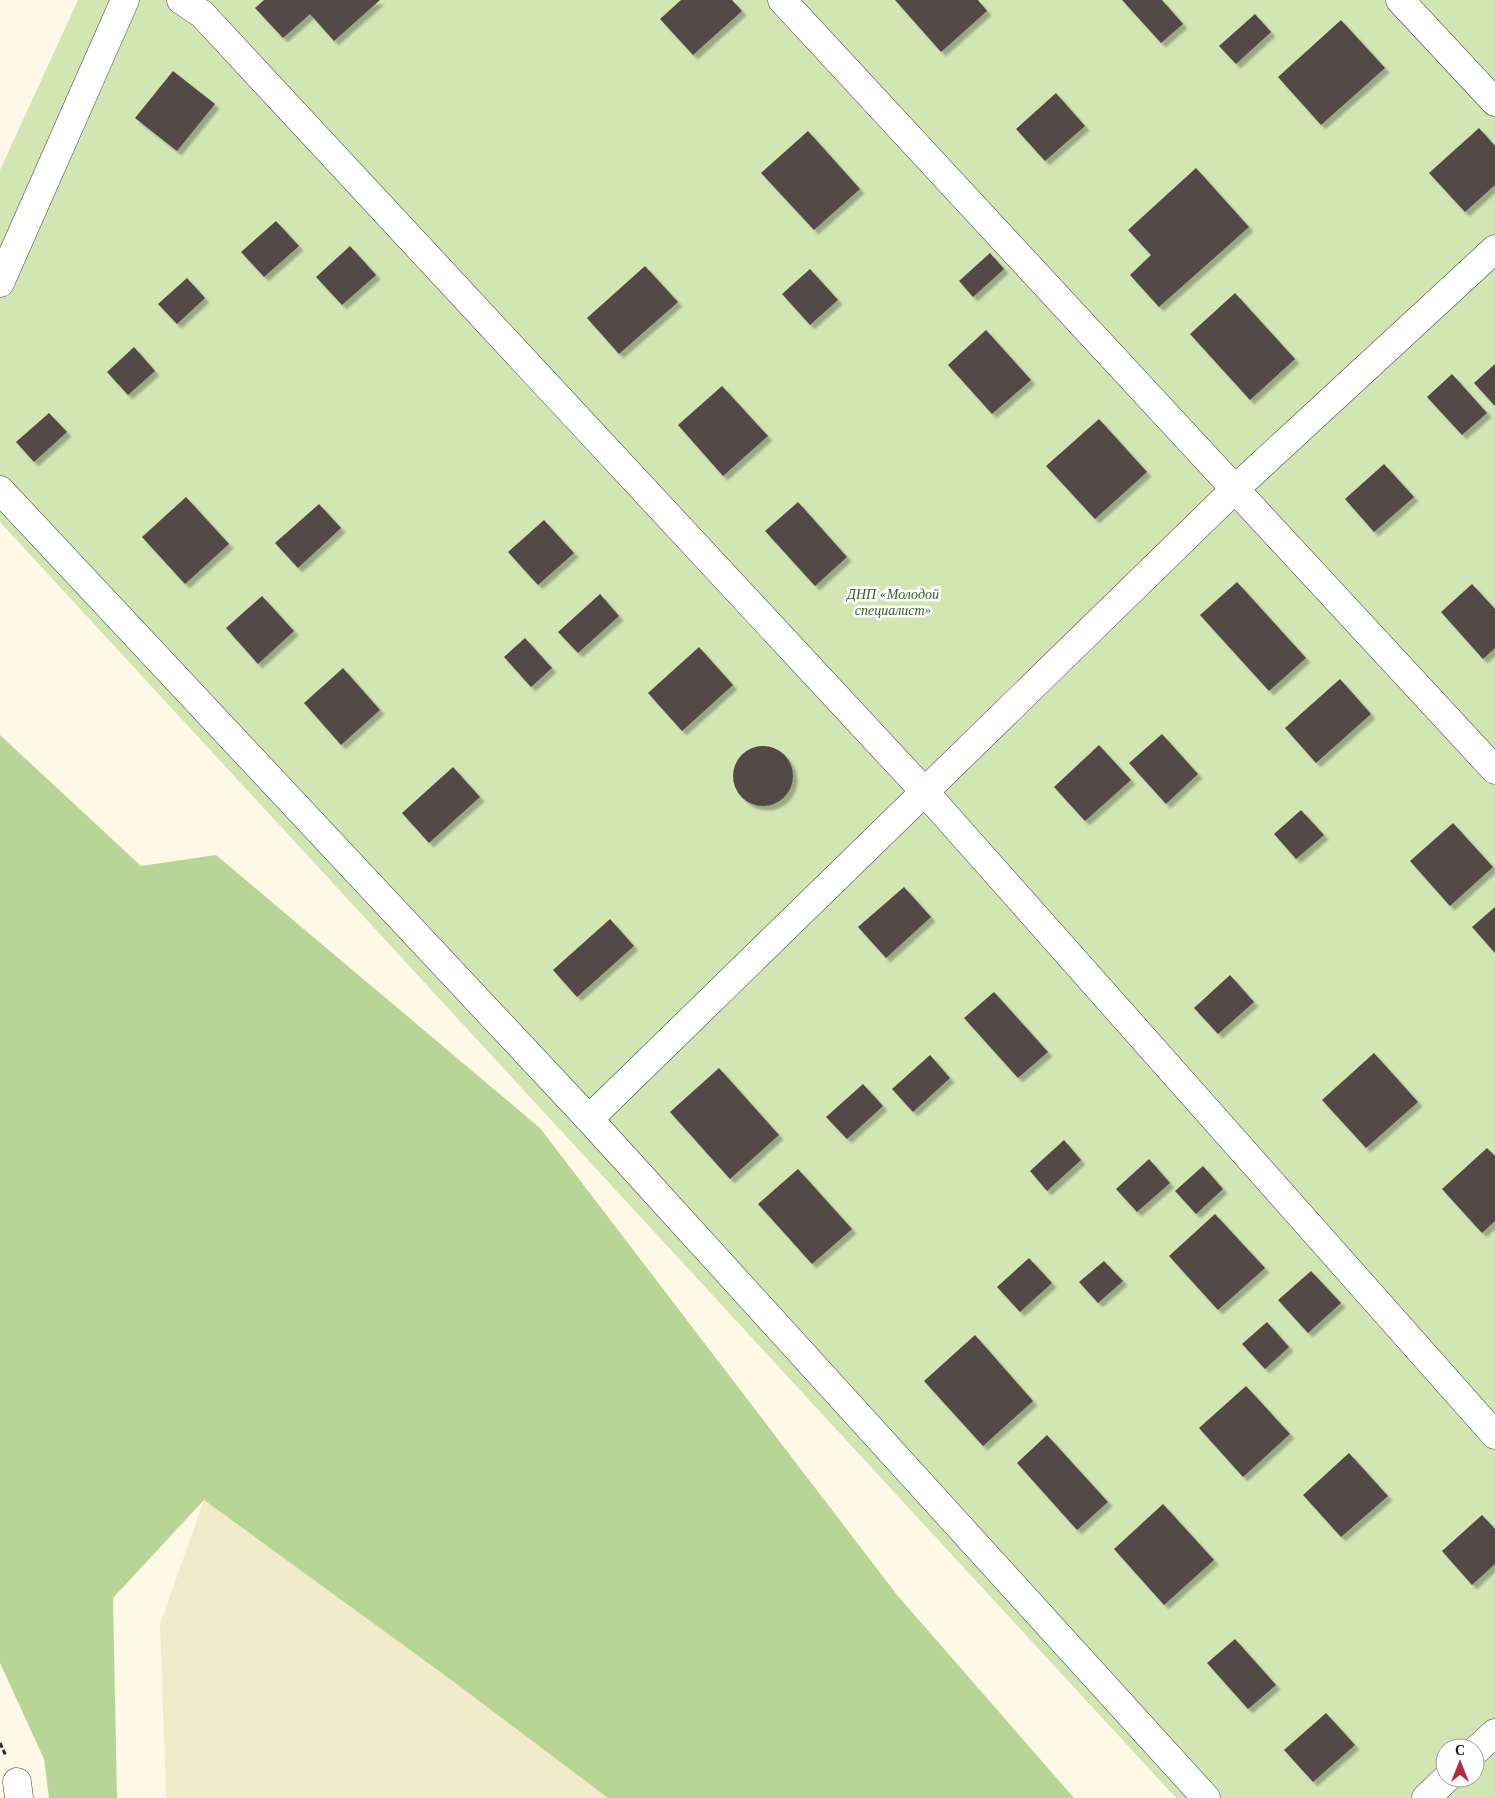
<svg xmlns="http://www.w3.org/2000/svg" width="1495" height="1798" viewBox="0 0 1495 1798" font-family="'Libre Baskerville',serif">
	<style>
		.farmland { fill: #f2ebca }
		.green { fill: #d2e6b4; fill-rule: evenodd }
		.forest { fill: #b7d594 }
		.building { fill: #524a47; filter: url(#shadow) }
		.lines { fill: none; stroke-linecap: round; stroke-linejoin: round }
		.minor-casing { stroke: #3d3d3d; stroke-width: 29 }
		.path { stroke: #2c2c2c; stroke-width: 3; stroke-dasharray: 5 2.5; stroke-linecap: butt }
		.minor { stroke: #fff; stroke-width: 28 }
		.labels { text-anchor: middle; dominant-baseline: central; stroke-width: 5; stroke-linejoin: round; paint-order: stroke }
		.park-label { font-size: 14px; font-style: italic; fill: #315d1e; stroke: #fff }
	</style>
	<defs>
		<filter id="shadow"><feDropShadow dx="4.5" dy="4.5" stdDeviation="1" flood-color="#0004"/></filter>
	</defs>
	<rect width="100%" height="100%" fill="#fef8e7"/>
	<!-- farmland -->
	<path class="farmland" d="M204 1500 454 1682 608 1798H166L160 1624Z"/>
	<!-- green -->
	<path class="green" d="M78 0H1495V1798H1176L0 522V170ZM1445 1748H1475V1778H1445Z"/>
	<!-- forest -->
	<path class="forest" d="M0 735 141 866 216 855 540 1128 897 1595 1074 1798H608L454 1682 204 1500 113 1598 117 1798H49L44 1759 0 1663Z"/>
	<!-- building -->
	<g class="building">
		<path d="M264 0H380L334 41 310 14 283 38 255 8Z"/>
		<path d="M681 0H732L742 11 693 55 660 19Z"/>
		<path d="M895 0H978L987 11 941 52Z"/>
		<path d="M1122 0H1162L1183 24 1161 43Z"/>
		<path d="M1255 14 1271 32 1236 64 1219 46Z"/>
		<path d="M1341 20 1385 68 1321 125 1278 77Z"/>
		<path d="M173 71 215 104 177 151 135 118Z"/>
		<path d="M1056 93 1085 126 1045 161 1016 129Z"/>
		<path d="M1479 128 1495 146V185L1465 212 1429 173Z"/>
		<path d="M808 131 860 189 814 230 761 173Z"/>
		<path d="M1196 168 1249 227 1159 307 1130 275 1151 255 1128 230Z"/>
		<path d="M276 221 299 246 264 277 241 252Z"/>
		<path d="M350 246 376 275 342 305 316 277Z"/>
		<path d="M990 253 1004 269 973 297 959 281Z"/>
		<path d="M645 266 678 302 619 354 587 318Z"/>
		<path d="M810 269 838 300 810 325 782 294Z"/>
		<path d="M187 278 205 298 177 324 158 304Z"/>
		<path d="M1235 293 1295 359 1250 400 1190 334Z"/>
		<path d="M986 330 1031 380 992 414 948 365Z"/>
		<path d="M134 347 155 371 128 395 107 372Z"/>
		<path d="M1495 364V406L1474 383Z"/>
		<path d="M1452 374 1487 413 1462 435 1427 397Z"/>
		<path d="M722 386 768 436 723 476 678 425Z"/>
		<path d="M49 413 67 432 34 462 16 442Z"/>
		<path d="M1099 419 1147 472 1095 519 1046 466Z"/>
		<path d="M1384 464 1414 497 1374 532 1345 499Z"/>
		<path d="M186 497 229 544 185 584 142 537Z"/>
		<path d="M798 502 847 557 815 586 765 531Z"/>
		<path d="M319 504 341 528 298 568 275 543Z"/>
		<path d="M544 520 574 553 538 585 508 552Z"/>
		<path d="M1237 582 1306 658 1269 691 1200 615Z"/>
		<path d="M1472 584 1495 609V648L1483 659 1441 612Z"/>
		<path d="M600 594 619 616 578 653 558 632Z"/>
		<path d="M262 596 294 631 258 664 226 628Z"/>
		<path d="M525 638 552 668 531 687 504 657Z"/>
		<path d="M699 647 733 685 682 731 648 693Z"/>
		<path d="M343 668 380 710 341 745 304 703Z"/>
		<path d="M1340 679 1371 714 1316 763 1285 728Z"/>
		<path d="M1162 734 1198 774 1166 804 1129 763Z"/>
		<path d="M1099 745 1131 780 1085 821 1054 787Z"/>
		<circle cx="763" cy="776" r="30"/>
		<path d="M453 767 480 797 429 843 402 813Z"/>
		<path d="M1301 810 1324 835 1296 859 1274 834Z"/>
		<path d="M1453 823 1493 867 1450 906 1410 861Z"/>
		<path d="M904 887 931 917 886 958 858 927Z"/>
		<path d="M1495 907V953L1472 927Z"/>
		<path d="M610 919 634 946 577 997 553 970Z"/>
		<path d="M1230 975 1254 1002 1218 1034 1194 1008Z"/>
		<path d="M994 992 1048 1052 1018 1078 964 1018Z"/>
		<path d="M1374 1053 1418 1102 1366 1148 1322 1100Z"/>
		<path d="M930 1055 950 1078 913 1112 892 1089Z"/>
		<path d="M719 1068 779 1135 730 1179 670 1112Z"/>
		<path d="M863 1084 883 1106 847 1139 826 1117Z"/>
		<path d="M1064 1140 1081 1160 1047 1191 1030 1171Z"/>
		<path d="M1487 1148 1495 1156V1221L1482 1233 1442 1189Z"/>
		<path d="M1149 1159 1170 1183 1137 1212 1116 1189Z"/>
		<path d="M1203 1166 1223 1189 1196 1214 1175 1191Z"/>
		<path d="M798 1169 852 1229 812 1264 758 1204Z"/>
		<path d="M1215 1214 1265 1268 1218 1310 1169 1256Z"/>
		<path d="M1029 1258 1052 1283 1020 1312 997 1287Z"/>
		<path d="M1104 1261 1123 1281 1098 1303 1079 1282Z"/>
		<path d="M1311 1271 1341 1303 1308 1333 1278 1300Z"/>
		<path d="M1267 1322 1289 1347 1265 1369 1242 1344Z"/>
		<path d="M975 1335 1033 1401 983 1446 924 1381Z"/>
		<path d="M1246 1386 1290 1434 1243 1477 1199 1428Z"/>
		<path d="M1047 1435 1108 1502 1077 1530 1017 1463Z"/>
		<path d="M1349 1453 1388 1496 1341 1537 1303 1495Z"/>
		<path d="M1163 1504 1214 1560 1164 1605 1114 1549Z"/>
		<path d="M1482 1515 1495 1529V1564L1472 1585 1442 1551Z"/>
		<path d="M1235 1639 1276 1685 1248 1709 1207 1663Z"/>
		<path d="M1326 1713 1355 1745 1313 1782 1284 1750Z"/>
	</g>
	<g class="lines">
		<!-- minor casing -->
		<g class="minor-casing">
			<g id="minor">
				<path d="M181 0 202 14 924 791 1495 1435"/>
				<path d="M782 0 1495 770"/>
				<path d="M1400 0 1495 102"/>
				<path d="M0 283 125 0"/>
				<path d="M0 490 589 1119 1206 1798"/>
				<path d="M589 1119 1234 490 1495 249"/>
				<path d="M1475 1751 1495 1733"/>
				<path d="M17 1782 19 1798"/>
				<path d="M1426 1798 1447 1778"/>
			</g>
		</g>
		<!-- path -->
		<path class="path" d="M0 1743 6 1756"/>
		<!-- minor -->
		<use href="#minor" class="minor"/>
	</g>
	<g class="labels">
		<!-- park labels -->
		<g class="park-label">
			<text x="893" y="594">ДНП «Молодой<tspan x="893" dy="16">специалист»</tspan></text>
		</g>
	</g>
	<!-- north arrow -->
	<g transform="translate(1460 1763)"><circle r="24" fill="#ffffff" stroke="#9d9d9d"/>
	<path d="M0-4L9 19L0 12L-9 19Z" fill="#b22a3b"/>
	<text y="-8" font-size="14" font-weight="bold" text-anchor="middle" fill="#0a0a0a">С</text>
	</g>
</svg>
